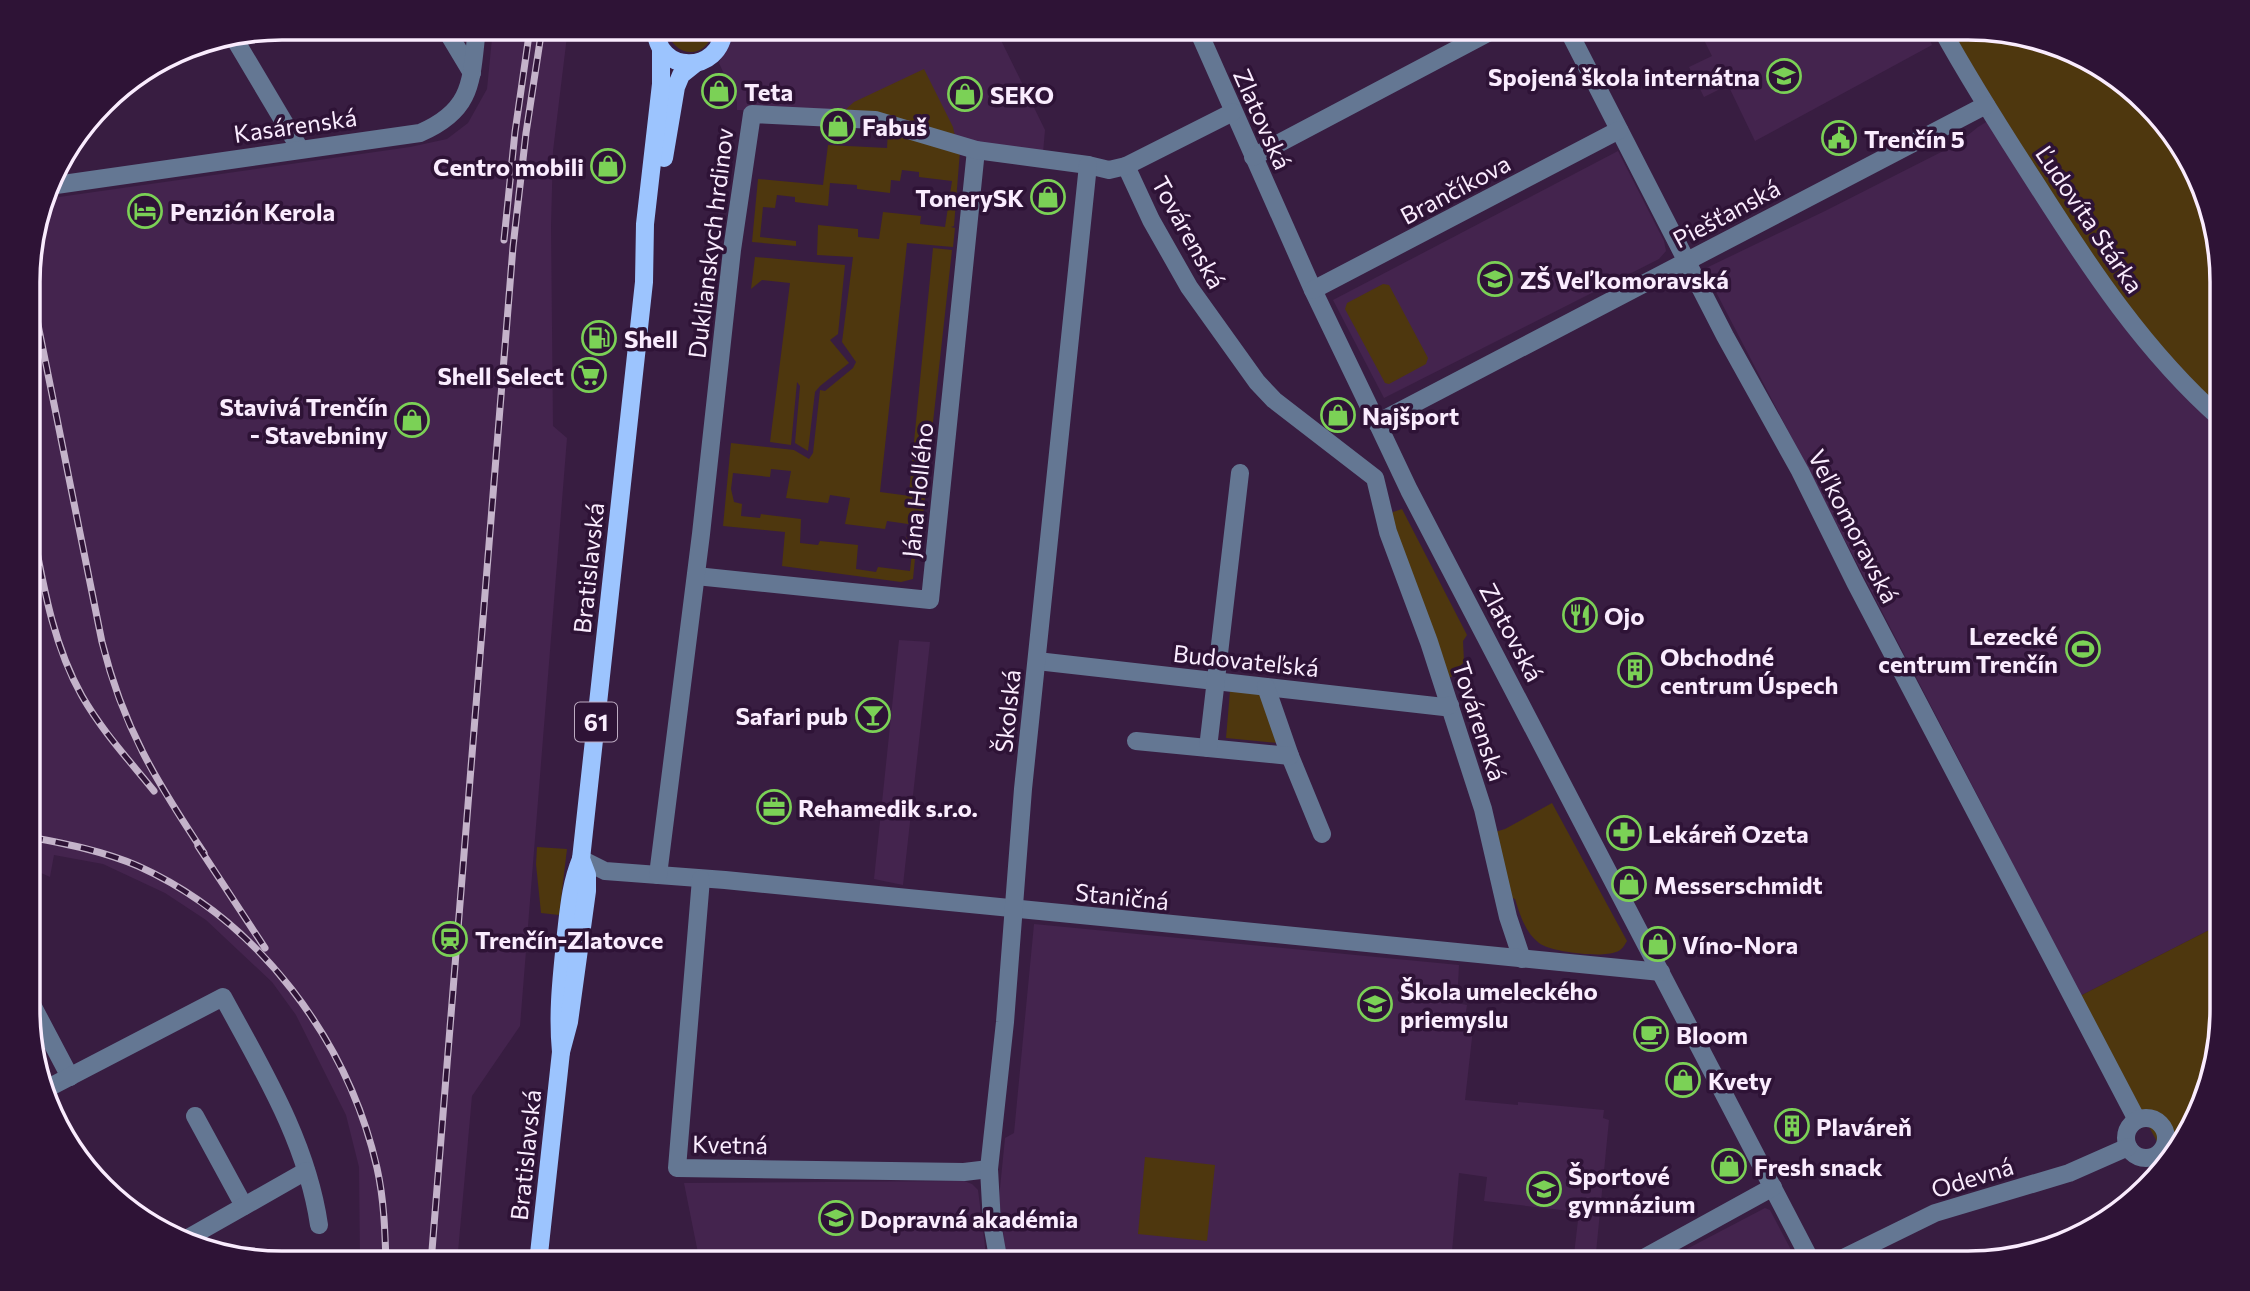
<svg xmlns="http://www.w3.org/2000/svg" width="2250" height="1291" viewBox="0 0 2250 1291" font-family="Commissioner,sans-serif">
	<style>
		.built { fill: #44244e }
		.green { fill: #4e370e }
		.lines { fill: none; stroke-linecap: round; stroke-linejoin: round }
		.minor { stroke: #647793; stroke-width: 18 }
		.major { stroke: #9cc4fe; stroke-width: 18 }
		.rail-casing { stroke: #c4b3ca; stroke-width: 7 }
		.rail { stroke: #2e1336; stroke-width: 4.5; stroke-dasharray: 13; stroke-linecap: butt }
		.labels { text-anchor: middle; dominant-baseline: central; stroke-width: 7; stroke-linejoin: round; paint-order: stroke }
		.shield { fill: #2e1336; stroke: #bdabc2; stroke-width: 2 }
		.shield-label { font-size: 23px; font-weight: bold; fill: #faecfe }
		.poi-label { font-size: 24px; font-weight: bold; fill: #faecfe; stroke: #2e1336; text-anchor: start }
		.street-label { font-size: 24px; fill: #faecfe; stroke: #2e1336 }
		.rim { fill: none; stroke: #faecfe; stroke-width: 3.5 }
	</style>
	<rect width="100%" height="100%" fill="#381d41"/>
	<!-- built -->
	<g class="built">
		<path d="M493 28H568L553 151 551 226 553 426 567 438 520 1026 472 1096 457 1263H360L359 1167 346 1115 296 1015 272 982 206 920 165 893 103 864 54 855 50 877 30 868V250L45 199 410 147 447 139 468 123 487 89Z"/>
		<path d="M732 28H995L1045 130 1043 153 986 148 842 113 737 110V102L719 63Z"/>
		<path d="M1698 28H1925L1932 45 1755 141 1728 85 1704 97 1689 67 1712 56Z"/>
		<path d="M2001 113 2031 164 2221 411V924L2078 997 1997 833 1704 269 1825 211 1957 144 1978 127Z"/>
		<path d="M1618 151 1664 241 1666 251 1659 259 1384 398 1333 300Z"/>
		<path d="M899 640 930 642 903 885 874 879Z"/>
		<path d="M1034 924 1459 965 1457 1003 1467 1005 1465 1019 1474 1020 1465 1100 1518 1105V1102L1604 1110 1603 1118 1609 1120 1595 1263H1573L1579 1212 1484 1201 1487 1177 1459 1173 1451 1263H1007L999 1198 1005 1138 1014 1133Z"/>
		<path d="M964 1181 972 1184 978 1190 987 1263H700L684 1183Z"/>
		<path d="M1765 1208 1770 1210 1798 1263H1660Z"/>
	</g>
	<!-- green -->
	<g class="green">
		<path d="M667 28H713C710 60 672 60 667 28Z"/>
		<path d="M1949 28H1968L2095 62 2179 141 2221 265V411L2144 327 2077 236Z"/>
		<path d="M924 69 953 127 956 141 845 110 854 102Z"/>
		<path d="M888 130 960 151 954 226 951 227 955 228 953 247 907 243 880 492 925 498 922 526 887 521 885 529 845 524 850 498 830 495 828 503 786 498 791 471 771 469 770 477 733 473 731 489 734 502 742 504 741 516 760 518 761 514 801 519 800 543 818 545 820 541 858 545 856 569 876 572 878 567 910 571 912 552 905 550 908 526 918 528 913 579 901 582 782 566 785 532 723 526 731 443 794 450 809 459 813 453 820 390 825 391 853 368 856 362 842 342 853 257 817 255 818 225 858 229V237L879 239 883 212 921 216 920 224 945 227 952 181 919 177V172L902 170 900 181 891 180 890 193 857 189V185L830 183 828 206 795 202V197L777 195 775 208 763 207 760 237 796 241V246L752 242 758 179 823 185 828 145 887 148Z"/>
		<path d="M933 248 952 250 925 495 909 493Z"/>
		<path d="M755 257 845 265 838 334 830 340 849 363 820 386 815 392 808 451 795 443 800 386 797 382 791 445 770 442 790 283 762 280 751 289Z"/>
		<path d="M1383 284 1389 285 1428 358 1426 364 1389 384 1385 383 1345 309 1347 303Z"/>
		<path d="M1402 509 1467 635 1463 641 1464 662 1461 665 1463 671 1447 679 1391 516 1393 512Z"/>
		<path d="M1230 691 1262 694 1278 743 1226 738Z"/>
		<path d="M1552 803 1627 941C1624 946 1622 950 1616 952 1602 958 1550 952 1539 943 1525 932 1520 915 1515 899L1510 897 1495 832 1505 829Z"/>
		<path d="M537 847 567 849 559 915 541 913 536 864Z"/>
		<path d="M2221 924V1025L2188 1136 2166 1158 2078 997Z"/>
		<path d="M1145 1157 1215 1165 1207 1241 1138 1234Z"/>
	</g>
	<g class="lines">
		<!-- minor -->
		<g class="minor">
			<path d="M445 28 472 73"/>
			<path d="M1197 28 1313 290 1377 423"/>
			<path d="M1567 28 1725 336 1800 471 1855 582 2137 1120"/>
			<path d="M1941 28C1970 81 2002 131 2035 182 2089 267 2145 352 2221 419"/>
			<path d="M234 38 300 149"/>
			<path d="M1253 157 1497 28"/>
			<path d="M1126 166 1151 220 1189 287 1257 382 1274 400 1375 478 1388 532 1429 642 1483 809 1508 917 1522 959"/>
			<path d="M49 186 420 133C474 110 471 80 477 28"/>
			<path d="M1313 290 1619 130"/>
			<path d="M1374 416 1409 490 1812 1263"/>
			<path d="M1377 423 1986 105"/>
			<path d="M696 576 930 600 976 150"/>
			<path d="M1037 661 1444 707 1450 705"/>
			<path d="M1266 687 1290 756 1322 834"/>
			<path d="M1136 741 1290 756"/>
			<path d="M1208 748 1240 473"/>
			<path d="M581 859 605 871 725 880 1661 972"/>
			<path d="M658 875 701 534 732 250 752 114 875 120 976 150 1088 165 1109 170 1126 166 1233 112"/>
			<path d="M701 879 677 1168 964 1172 989 1169"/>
			<path d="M30 1001 70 1077"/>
			<path d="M48 1088 223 997C262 1069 307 1142 319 1225"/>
			<path d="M195 1116 244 1206"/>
			<circle cx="2146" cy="1138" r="20"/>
			<path d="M188 1238 306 1171"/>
			<path d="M999 1263 992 1223 989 1169 1005 1022 1023 789 1088 165"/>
			<path d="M1635 1263 1773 1187"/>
			<path d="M1833 1263 1935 1213 2069 1173 2128 1147"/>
		</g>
		<!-- major -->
		<g class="major">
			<path d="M656 28C655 74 721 76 724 28"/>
			<path d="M664 158 676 87 681 75 696 63"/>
			<path d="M561 1052C557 1011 562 974 566 933 569 907 571 883 581 859L644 282 645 224 661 84V50"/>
			<path d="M538 1263 561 1052 569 1022 587 891V875L581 859"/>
		</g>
		<!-- rail casing -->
		<g class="rail-casing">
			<g id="rail">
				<path d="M504 240 515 132 530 28"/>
				<path d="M30 285 102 642C123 727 156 781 204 853"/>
				<path d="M30 515C42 577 51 641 82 696 102 731 129 760 154 791"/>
				<path d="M30 837C67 844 103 851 138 866 258 920 348 1040 377 1168 384 1199 385 1231 386 1263"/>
				<path d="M198 846 265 948"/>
				<path d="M431 1263 513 247 526 133 542 28"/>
			</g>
		</g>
		<!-- rail -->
		<use href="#rail" class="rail"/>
	</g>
	<!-- icons -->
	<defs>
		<g id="school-ring" transform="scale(1.75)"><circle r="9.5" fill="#2e1336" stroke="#7bd156" stroke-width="1.5"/><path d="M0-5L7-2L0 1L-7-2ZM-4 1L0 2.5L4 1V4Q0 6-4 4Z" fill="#7bd156"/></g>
		<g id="shop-ring" transform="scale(1.75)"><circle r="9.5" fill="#2e1336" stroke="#7bd156" stroke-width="1.5"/><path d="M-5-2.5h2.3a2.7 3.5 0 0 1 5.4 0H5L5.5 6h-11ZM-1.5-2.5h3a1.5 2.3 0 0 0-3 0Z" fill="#7bd156"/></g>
		<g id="civic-ring" transform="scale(1.75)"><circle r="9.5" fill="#2e1336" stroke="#7bd156" stroke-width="1.5"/><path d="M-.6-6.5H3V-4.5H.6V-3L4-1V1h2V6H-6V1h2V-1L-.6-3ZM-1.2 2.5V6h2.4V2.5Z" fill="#7bd156"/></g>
		<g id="hotel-ring" transform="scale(1.75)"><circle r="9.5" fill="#2e1336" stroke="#7bd156" stroke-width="1.5"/><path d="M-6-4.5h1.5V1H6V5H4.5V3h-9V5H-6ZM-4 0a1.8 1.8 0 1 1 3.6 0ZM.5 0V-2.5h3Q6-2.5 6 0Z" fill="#7bd156"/></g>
		<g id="fuel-ring" transform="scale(1.75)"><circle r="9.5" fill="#2e1336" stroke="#7bd156" stroke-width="1.5"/><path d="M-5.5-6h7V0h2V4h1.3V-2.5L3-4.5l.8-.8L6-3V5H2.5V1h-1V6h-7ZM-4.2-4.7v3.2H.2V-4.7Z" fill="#7bd156"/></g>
		<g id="supermarket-ring" transform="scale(1.75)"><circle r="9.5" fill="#2e1336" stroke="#7bd156" stroke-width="1.5"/><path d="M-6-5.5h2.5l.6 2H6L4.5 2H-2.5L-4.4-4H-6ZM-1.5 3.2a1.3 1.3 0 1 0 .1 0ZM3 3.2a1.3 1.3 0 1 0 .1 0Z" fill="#7bd156"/></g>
		<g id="restaurant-ring" transform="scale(1.75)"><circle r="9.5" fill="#2e1336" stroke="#7bd156" stroke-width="1.5"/><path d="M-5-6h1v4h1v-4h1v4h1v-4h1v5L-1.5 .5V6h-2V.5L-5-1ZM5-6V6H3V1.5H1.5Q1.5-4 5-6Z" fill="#7bd156"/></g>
		<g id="stadium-ring" transform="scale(1.75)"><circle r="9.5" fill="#2e1336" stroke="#7bd156" stroke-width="1.5"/><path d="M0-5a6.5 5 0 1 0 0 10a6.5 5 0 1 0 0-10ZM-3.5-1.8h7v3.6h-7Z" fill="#7bd156"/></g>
		<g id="building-ring" transform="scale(1.75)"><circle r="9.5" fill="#2e1336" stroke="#7bd156" stroke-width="1.5"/><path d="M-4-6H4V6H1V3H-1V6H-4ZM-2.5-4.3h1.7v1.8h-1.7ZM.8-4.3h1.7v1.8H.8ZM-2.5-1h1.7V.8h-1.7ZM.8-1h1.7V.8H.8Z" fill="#7bd156"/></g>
		<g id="bar-ring" transform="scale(1.75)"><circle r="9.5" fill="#2e1336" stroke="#7bd156" stroke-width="1.5"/><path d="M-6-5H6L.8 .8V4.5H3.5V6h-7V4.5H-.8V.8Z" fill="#7bd156"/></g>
		<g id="office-ring" transform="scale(1.75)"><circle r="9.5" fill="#2e1336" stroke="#7bd156" stroke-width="1.5"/><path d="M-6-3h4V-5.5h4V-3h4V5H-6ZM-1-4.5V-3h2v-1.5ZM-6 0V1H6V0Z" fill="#7bd156"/></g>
		<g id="pharmacy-ring" transform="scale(1.75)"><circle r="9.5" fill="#2e1336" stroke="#7bd156" stroke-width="1.5"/><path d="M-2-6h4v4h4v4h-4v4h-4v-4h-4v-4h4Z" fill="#7bd156"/></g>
		<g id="station-ring" transform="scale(1.75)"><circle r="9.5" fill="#2e1336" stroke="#7bd156" stroke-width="1.5"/><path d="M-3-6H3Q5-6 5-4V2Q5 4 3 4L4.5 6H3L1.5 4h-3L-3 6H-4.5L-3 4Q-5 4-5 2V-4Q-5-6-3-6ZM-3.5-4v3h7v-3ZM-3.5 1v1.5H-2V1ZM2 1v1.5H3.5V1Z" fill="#7bd156"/></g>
		<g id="cafe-ring" transform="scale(1.75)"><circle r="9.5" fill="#2e1336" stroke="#7bd156" stroke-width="1.5"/><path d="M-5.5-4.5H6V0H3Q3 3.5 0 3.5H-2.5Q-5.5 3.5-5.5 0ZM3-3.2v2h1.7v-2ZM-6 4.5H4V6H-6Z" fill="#7bd156"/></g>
	</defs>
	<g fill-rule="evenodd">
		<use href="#school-ring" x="1784" y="76"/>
		<use href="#shop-ring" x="719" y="91"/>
		<use href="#shop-ring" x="965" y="94"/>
		<use href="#shop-ring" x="838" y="126"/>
		<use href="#civic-ring" x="1839" y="138"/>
		<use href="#shop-ring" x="608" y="166"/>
		<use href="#shop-ring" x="1048" y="197"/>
		<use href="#hotel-ring" x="145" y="211"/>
		<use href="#school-ring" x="1495" y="279"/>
		<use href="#fuel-ring" x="599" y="338"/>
		<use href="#supermarket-ring" x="589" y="375"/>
		<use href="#shop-ring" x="1338" y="415"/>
		<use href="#shop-ring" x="412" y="420"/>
		<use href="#restaurant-ring" x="1580" y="615"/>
		<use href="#stadium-ring" x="2083" y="649"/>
		<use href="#building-ring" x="1635" y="670"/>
		<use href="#bar-ring" x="873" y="715"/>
		<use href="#office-ring" x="774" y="807"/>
		<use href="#pharmacy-ring" x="1624" y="833"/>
		<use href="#shop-ring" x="1629" y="884"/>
		<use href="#station-ring" x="450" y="939"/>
		<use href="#shop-ring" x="1658" y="944"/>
		<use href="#school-ring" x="1375" y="1004"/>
		<use href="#cafe-ring" x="1651" y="1034"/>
		<use href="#shop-ring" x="1683" y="1080"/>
		<use href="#building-ring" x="1792" y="1126"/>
		<use href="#shop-ring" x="1729" y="1166"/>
		<use href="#school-ring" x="1544" y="1189"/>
		<use href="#school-ring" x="836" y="1218"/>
	</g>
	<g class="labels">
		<!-- shield labels -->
		<rect class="shield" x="575" y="702.5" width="42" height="39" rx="5"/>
		<g class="shield-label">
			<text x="596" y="722">61</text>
		</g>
		<!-- poi labels -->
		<g class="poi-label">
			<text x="1760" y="76" text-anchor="end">Spojená škola internátna</text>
			<text x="744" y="91">Teta</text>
			<text x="990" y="94">SEKO</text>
			<text x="862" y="126">Fabuš</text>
			<text x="1864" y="138">Trenčín 5</text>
			<text x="584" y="166" text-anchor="end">Centro mobili</text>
			<text x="1024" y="197" text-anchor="end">TonerySK</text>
			<text x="170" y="211">Penzión Kerola</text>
			<text x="1520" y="279">ZŠ Veľkomoravská</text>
			<text x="624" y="338">Shell</text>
			<text x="564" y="375" text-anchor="end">Shell Select</text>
			<text x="388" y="406" text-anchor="end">Stavivá Trenčín<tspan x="388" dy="28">- Stavebniny</tspan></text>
			<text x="1362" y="415">Najšport</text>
			<text x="1604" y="615">Ojo</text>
			<text x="2058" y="635" text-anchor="end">Lezecké<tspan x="2058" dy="28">centrum Trenčín</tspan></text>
			<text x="1660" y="656">Obchodné<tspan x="1660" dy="28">centrum Úspech</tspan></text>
			<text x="848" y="715" text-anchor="end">Safari pub</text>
			<text x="798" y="807">Rehamedik s.r.o.</text>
			<text x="1648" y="833">Lekáreň Ozeta</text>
			<text x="1654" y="884">Messerschmidt</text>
			<text x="475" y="939">Trenčín-Zlatovce</text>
			<text x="1682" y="944">Víno-Nora</text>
			<text x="1400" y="990">Škola umeleckého<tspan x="1400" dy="28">priemyslu</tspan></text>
			<text x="1676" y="1034">Bloom</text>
			<text x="1708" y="1080">Kvety</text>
			<text x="1816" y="1126">Plaváreň</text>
			<text x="1754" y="1166">Fresh snack</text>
			<text x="1568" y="1175">Športové<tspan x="1568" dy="28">gymnázium</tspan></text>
			<text x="860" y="1218">Dopravná akadémia</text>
		</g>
		<!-- street labels -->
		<g class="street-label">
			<text transform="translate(1263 119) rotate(66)">Zlatovská</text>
			<text transform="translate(295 125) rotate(-8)">Kasárenská</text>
			<text transform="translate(1455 189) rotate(-28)">Brančíkova</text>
			<text transform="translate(1726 213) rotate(-28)">Piešťanská</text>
			<text transform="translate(2090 219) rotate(56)">Ľudovíta Stárka</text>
			<text transform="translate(1189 232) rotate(61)">Továrenská</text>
			<text transform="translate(710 243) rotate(-83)">Duklianskych hrdinov</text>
			<text transform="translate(917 490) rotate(-84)">Jána Hollého</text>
			<text transform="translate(1854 526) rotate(63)">Veľkomoravská</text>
			<text transform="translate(588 568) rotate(-84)">Bratislavská</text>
			<text transform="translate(1512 632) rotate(62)">Zlatovská</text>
			<text transform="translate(1246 660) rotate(6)">Budovateľská</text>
			<text transform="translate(1007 711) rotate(-84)">Školská</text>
			<text transform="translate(1480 721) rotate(72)">Továrenská</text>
			<text transform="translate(1122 896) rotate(6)">Staničná</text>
			<text transform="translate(730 1144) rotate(1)">Kvetná</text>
			<text transform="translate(525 1155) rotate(-84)">Bratislavská</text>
			<text transform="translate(1972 1177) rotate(-17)">Odevná</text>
		</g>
	</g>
	<!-- crop -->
	<path d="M0 0H2250V1291H0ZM282 40H1968A242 242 0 0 1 2210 282V1009A242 242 0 0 1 1968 1251H282A242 242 0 0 1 40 1009V282A242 242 0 0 1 282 40Z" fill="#2e1336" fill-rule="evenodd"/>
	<path class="rim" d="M282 40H1968A242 242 0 0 1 2210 282V1009A242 242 0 0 1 1968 1251H282A242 242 0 0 1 40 1009V282A242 242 0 0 1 282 40Z"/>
</svg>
